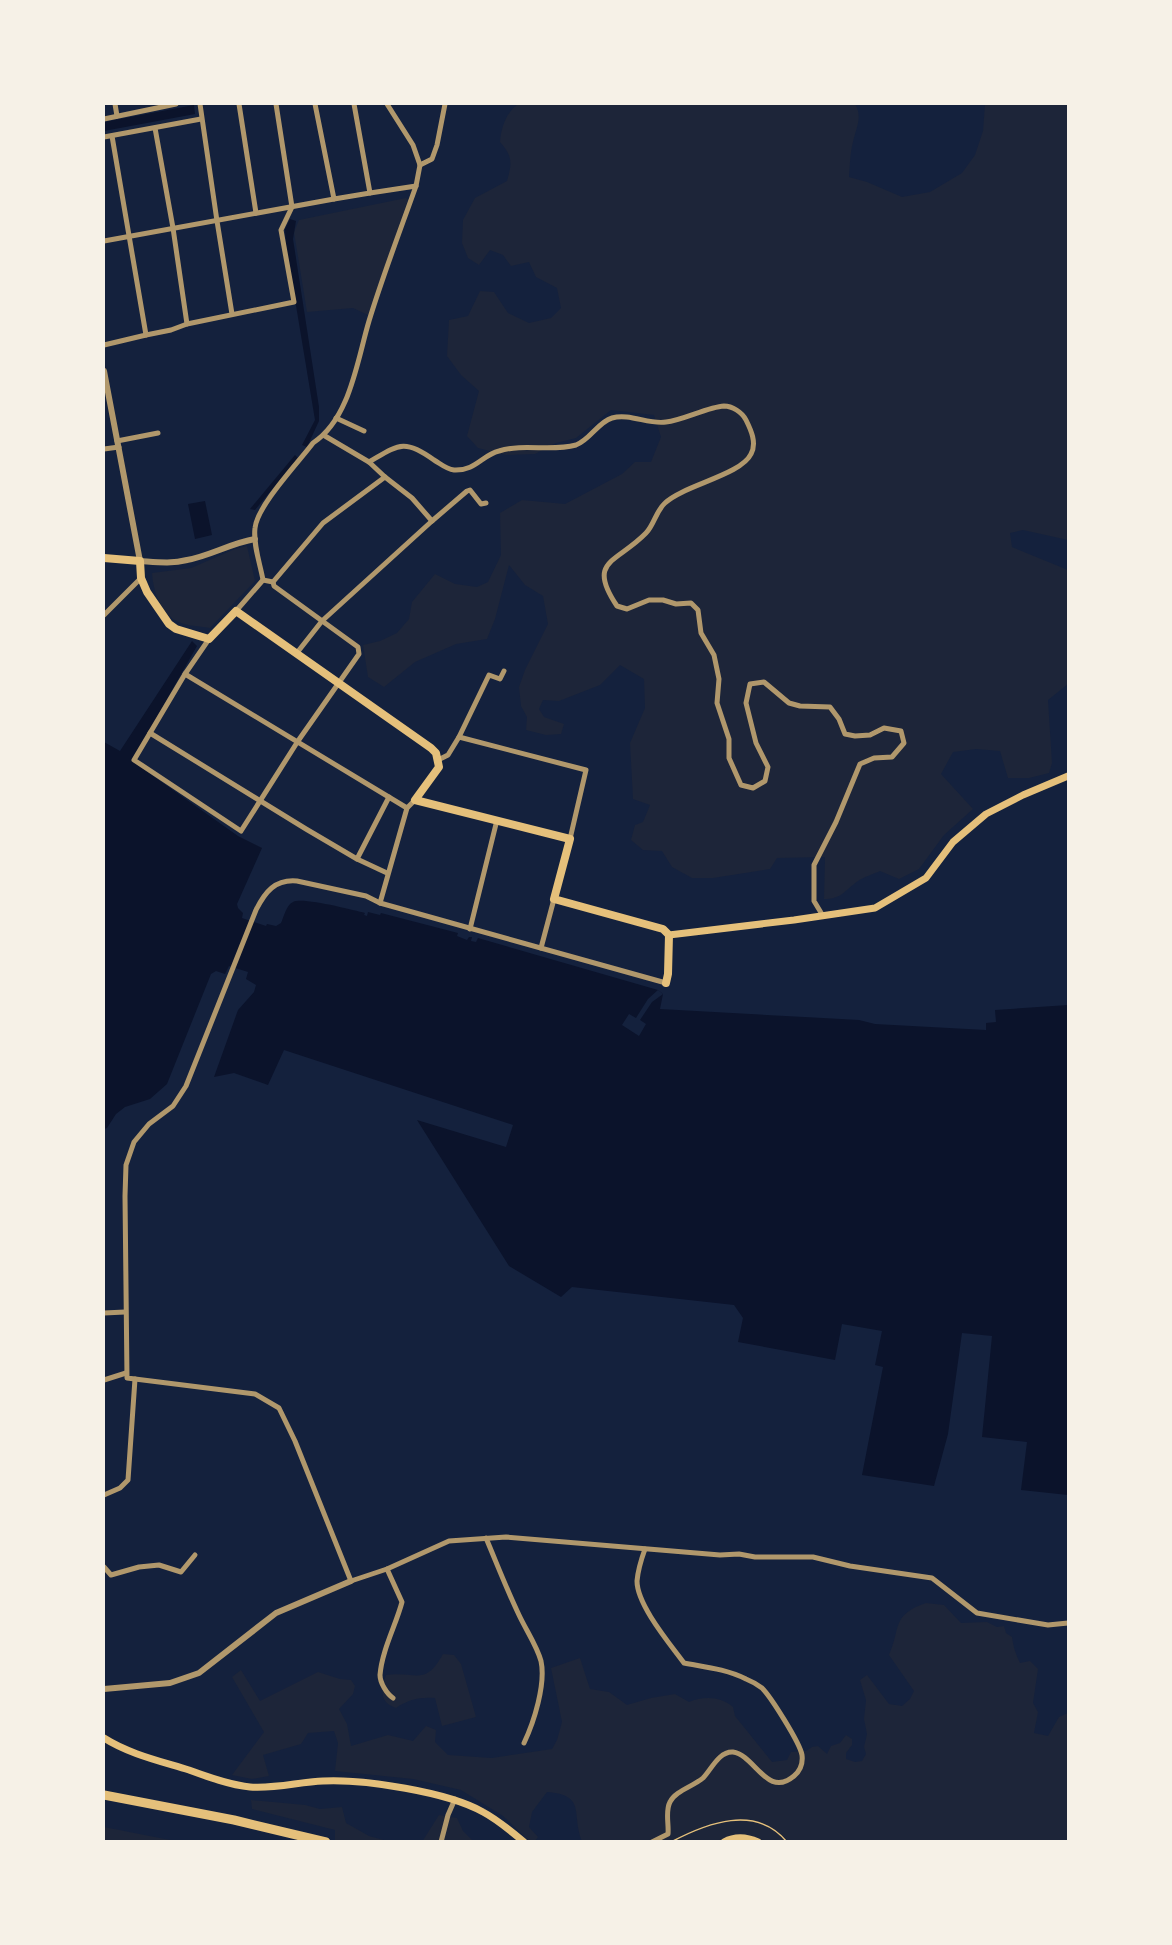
<svg xmlns="http://www.w3.org/2000/svg" width="1172" height="1945" viewBox="0 0 1172 1945" font-family="'Open Sans',sans-serif">
	<style>
		.green { fill: #1d2539 }
		.water { fill: #0b132b }
		.pier { fill: #14213d }
		.lines { fill: none; stroke-linecap: round; stroke-linejoin: round }
		.path { stroke: #e5c07b; stroke-width: 1.5 }
		.minor { stroke: #b1986c; stroke-width: 5 }
		.tertiary { stroke: #b1986c; stroke-width: 6 }
		.secondary { stroke: #e5c07b; stroke-width: 7 }
		.trunk { stroke: #e5c07b; stroke-width: 8 }
		.motorway { stroke: #e5c07b; stroke-width: 9 }
	</style>
	<rect width="100%" height="100%" fill="#14213d"/>
	<!-- green -->
	<g class="green">
		<path d="M518 104H855C863 117 856 128 853 142 850 153 850 166 849 177L867 182 902 197 930 192 962 173 975 155 983 131 985 104H1068V540L1023 530 1010 533 1012 547 1068 570V684L1048 700 1052 763 1049 773 1029 778H1008L1000 751 976 749 953 752 941 774 973 809 944 835 919 869 899 879 880 871C873 874 864 877 858 881 844 891 842 899 824 899L825 857 777 858 770 869 713 878H692L672 867 662 851 643 850 631 840 635 825 643 822 650 805 633 799 630 743 645 708 644 679 620 665 600 685 559 701 543 700 539 709 544 717 564 724 561 734 546 735 526 730 527 717 521 706 519 687 525 670 548 624 543 596 525 585 509 565 495 619 487 639 456 644 415 662 384 687 368 677 363 645 380 641 397 633 409 619 412 602 435 574 455 584 477 587 488 582 501 555 500 513 522 500 565 504 622 474 635 462H651L661 437 654 415 611 410 576 438 556 443 535 454 506 455 478 448 467 436 479 391 461 375 447 356 449 320 468 316 480 291 494 292 508 313 529 323 551 318 561 308 557 288 536 277 529 262 511 266 503 255 490 250 479 265 468 258 462 243 463 220 475 198 507 181C512 163 513 157 500 142 501 128 506 113 518 104Z"/>
		<path d="M406 198 408 200 368 315 353 308 307 312 294 232 299 220Z"/>
		<path d="M247 546 255 581 210 628C199 626 182 626 173 619 159 608 153 590 152 573L191 568 235 549Z"/>
		<path d="M926 1603 944 1605 961 1623 987 1622 997 1627 1004 1626 1006 1633 1012 1637C1013 1646 1016 1655 1020 1663L1030 1661 1038 1669 1033 1703 1038 1712 1034 1733 1048 1736 1059 1717 1068 1713V1841H582C571 1814 587 1795 547 1792L532 1812 529 1827 538 1837 535 1841H529L503 1816 461 1790 413 1779 335 1771 338 1743 334 1731 308 1733 301 1744 263 1755 269 1776 252 1779 232 1775 264 1732 232 1677 241 1670 260 1701 318 1672 340 1679 351 1680 355 1686 353 1694 339 1709 347 1724 351 1746 388 1735 413 1741 426 1726 436 1730 435 1742 448 1755 492 1758 552 1749 557 1740 562 1722 551 1668 580 1658 590 1689 609 1692 627 1705 651 1698 675 1694 689 1702C703 1696 721 1696 733 1707L735 1716 772 1762 787 1760 791 1752 806 1751 812 1747 818 1746 827 1754 831 1746 840 1743 846 1735 852 1739V1745L846 1753V1759L855 1762 862 1761 866 1754 864 1747 867 1734 864 1719 866 1700 860 1680 867 1675 889 1704 902 1706 910 1699 914 1691 889 1655C901 1628 891 1615 926 1603Z"/>
		<path d="M443 1654 454 1655 461 1664 476 1717 442 1726 435 1698C420 1697 409 1699 396 1708 379 1702 381 1690 386 1675 416 1671 425 1687 443 1654Z"/>
		<path d="M251 1800 305 1805 320 1809 342 1807 346 1823 369 1836 387 1841H335V1830L252 1809Z"/>
		<path d="M439 1815 457 1818 463 1831 472 1840 471 1842H422Z"/>
		<path d="M104 1827 175 1841H104Z"/>
	</g>
	<!-- water -->
	<g class="water">
		<path d="M194 105 195 114 104 131V122Z"/>
		<path d="M290 219 296 221 293 239 319 407V421L307 447 302 445 315 420 286 245 285 229Z"/>
		<path d="M295 455 298 458 255 510 250 509Z"/>
		<path d="M205 501 212 535 195 539 188 504Z"/>
		<path d="M192 641 197 646 132 761 238 836 262 848 237 904 238 908 243 913 242 918 266 926 267 924 276 926 281 923C284 917 286 905 293 902 303 897 352 910 365 913L364 915 367 916 368 912 380 915 381 913 458 933 457 936 467 940 469 937H472L471 941 476 942 478 938 658 990 663 994 660 1009 859 1020 875 1024 986 1030V1023L996 1022 995 1010 1068 1005V1495L1021 1490 1027 1442 982 1437 992 1336 962 1333 948 1434 934 1486 862 1475 883 1367 875 1365 882 1331 842 1324 835 1360 738 1342 743 1318 734 1305 572 1287 561 1297 509 1266 417 1120 506 1147 513 1125 284 1050 268 1085 234 1073 214 1077 238 1010 254 992 256 985 246 979 248 972 229 966 225 974 216 971 211 974 167 1084 150 1099 125 1107 116 1114 107 1128 104 1129V742L120 751Z"/>
	</g>
	<!-- pier -->
	<path class="pier" d="M658 990 663 994 652 1002 640 1020 646 1024 639 1036 622 1025 629 1014 636 1018 648 999Z"/>
	<g class="lines">
		<!-- path -->
		<path class="path" d="M671 1842C707 1823 756 1804 787 1842"/>
		<!-- minor -->
		<g class="minor">
			<path d="M115 104 117 116"/>
			<path d="M200 104 217 221 232 314"/>
			<path d="M239 104 256 213"/>
			<path d="M104 119 176 104"/>
			<path d="M155 128 173 228 187 324 294 302 281 230 292 207 276 104"/>
			<path d="M104 137 201 119"/>
			<path d="M420 165 432 159 437 145 445 104"/>
			<path d="M370 193 416 186"/>
			<path d="M334 199 370 193 354 104"/>
			<path d="M104 241 334 199 315 104"/>
			<path d="M146 335 171 330 187 324"/>
			<path d="M104 345 146 335 112 136"/>
			<path d="M336 418 364 431"/>
			<path d="M325 436 369 462 385 477 412 498 432 521"/>
			<path d="M117 441 158 433"/>
			<path d="M104 449 119 447"/>
			<path d="M369 462C398 445 404 438 434 460 441 464 446 469 454 470 476 471 482 455 499 451 525 443 550 452 576 445 590 440 598 422 612 418 630 413 649 425 666 422 683 420 708 407 724 406 732 406 742 412 746 420 751 430 757 443 751 454 741 475 684 485 665 503 656 511 654 525 646 533 617 563 586 560 617 606L627 609 649 600H663L676 604 691 603 698 610 701 633 714 655 719 679 717 703 729 739V758L741 785 753 788 765 781 768 767 756 743 746 703 750 684 764 682 789 703 800 706 830 707 839 719 845 734 855 736 870 735 884 728 901 731 904 743 892 757 874 758 860 764 836 822 814 865V901L823 916"/>
			<path d="M273 582 323 523 385 477"/>
			<path d="M236 611 263 580C260 563 253 545 255 528 257 506 298 463 313 443 350 419 357 361 369 321 383 275 400 231 416 186L420 165 413 145 387 104"/>
			<path d="M104 615 141 578"/>
			<path d="M209 639 185 674 134 760 241 831 298 741 359 654 358 647 274 586 273 582 263 580"/>
			<path d="M296 654 322 621 432 521 467 491 470 490 481 504 486 503"/>
			<path d="M185 674 407 808"/>
			<path d="M150 733 306 829 357 859 387 873"/>
			<path d="M459 737 489 675 500 679 504 671"/>
			<path d="M438 760 448 755 459 737 586 770 570 839"/>
			<path d="M357 859 389 797"/>
			<path d="M380 903 407 808 415 800"/>
			<path d="M470 929 497 820"/>
			<path d="M541 948 554 899"/>
			<path d="M666 983 380 903 366 896 297 881C275 879 265 892 256 910L186 1086 173 1106 149 1124 134 1142 126 1165 125 1196 127 1378 255 1394 279 1408 295 1441 351 1581 387 1569 449 1541 506 1537 720 1555 739 1554 755 1557H813L850 1566 932 1578 977 1613 1048 1625 1068 1623"/>
			<path d="M104 1313 125 1312"/>
			<path d="M104 1380 126 1373"/>
			<path d="M104 1495 120 1488 128 1480 135 1379"/>
			<path d="M486 1538C497 1564 507 1590 519 1615 526 1630 537 1646 541 1661 546 1684 534 1722 524 1743"/>
			<path d="M645 1549C641 1560 638 1570 637 1581 637 1605 670 1644 684 1663 705 1667 726 1669 746 1679 751 1681 758 1685 762 1688 771 1697 800 1743 802 1755 803 1763 800 1771 794 1776 767 1799 755 1755 733 1752 719 1751 711 1770 703 1778 694 1786 675 1791 670 1802 665 1811 669 1824 668 1834L652 1842"/>
			<path d="M104 1567 111 1575 139 1567 159 1565 181 1572 195 1555"/>
			<path d="M387 1569 402 1602C396 1625 382 1650 380 1675 380 1683 387 1694 393 1698"/>
			<path d="M441 1842 448 1815 455 1799"/>
		</g>
		<!-- tertiary -->
		<g class="tertiary">
			<path d="M104 371 140 561C156 562 172 564 187 560 210 556 231 543 255 539"/>
			<path d="M104 1689 170 1683 199 1673 276 1613 351 1581"/>
		</g>
		<!-- secondary -->
		<g class="secondary">
			<path d="M669 935 794 920 875 908 926 878 953 842 986 814 1023 795 1068 776"/>
			<path d="M104 1738C129 1754 160 1761 189 1770 208 1777 230 1785 250 1787 275 1789 299 1782 323 1781 364 1779 448 1792 483 1812 498 1820 511 1831 524 1842"/>
			<path d="M724 1842C735 1836 747 1837 758 1842"/>
		</g>
		<!-- trunk -->
		<path class="trunk" d="M104 558 140 561 141 578 147 592 169 624 176 629 209 639 236 611 431 748 436 753 439 767 415 800 570 839 554 899 663 929 669 935 668 974 666 983"/>
		<!-- motorway -->
		<path class="motorway" d="M104 1795 234 1820 326 1842"/>
	</g>
	<!-- border -->
	<rect width="1172" height="1945" fill="none" stroke="#f6f1e7" stroke-width="210"/>
</svg>
